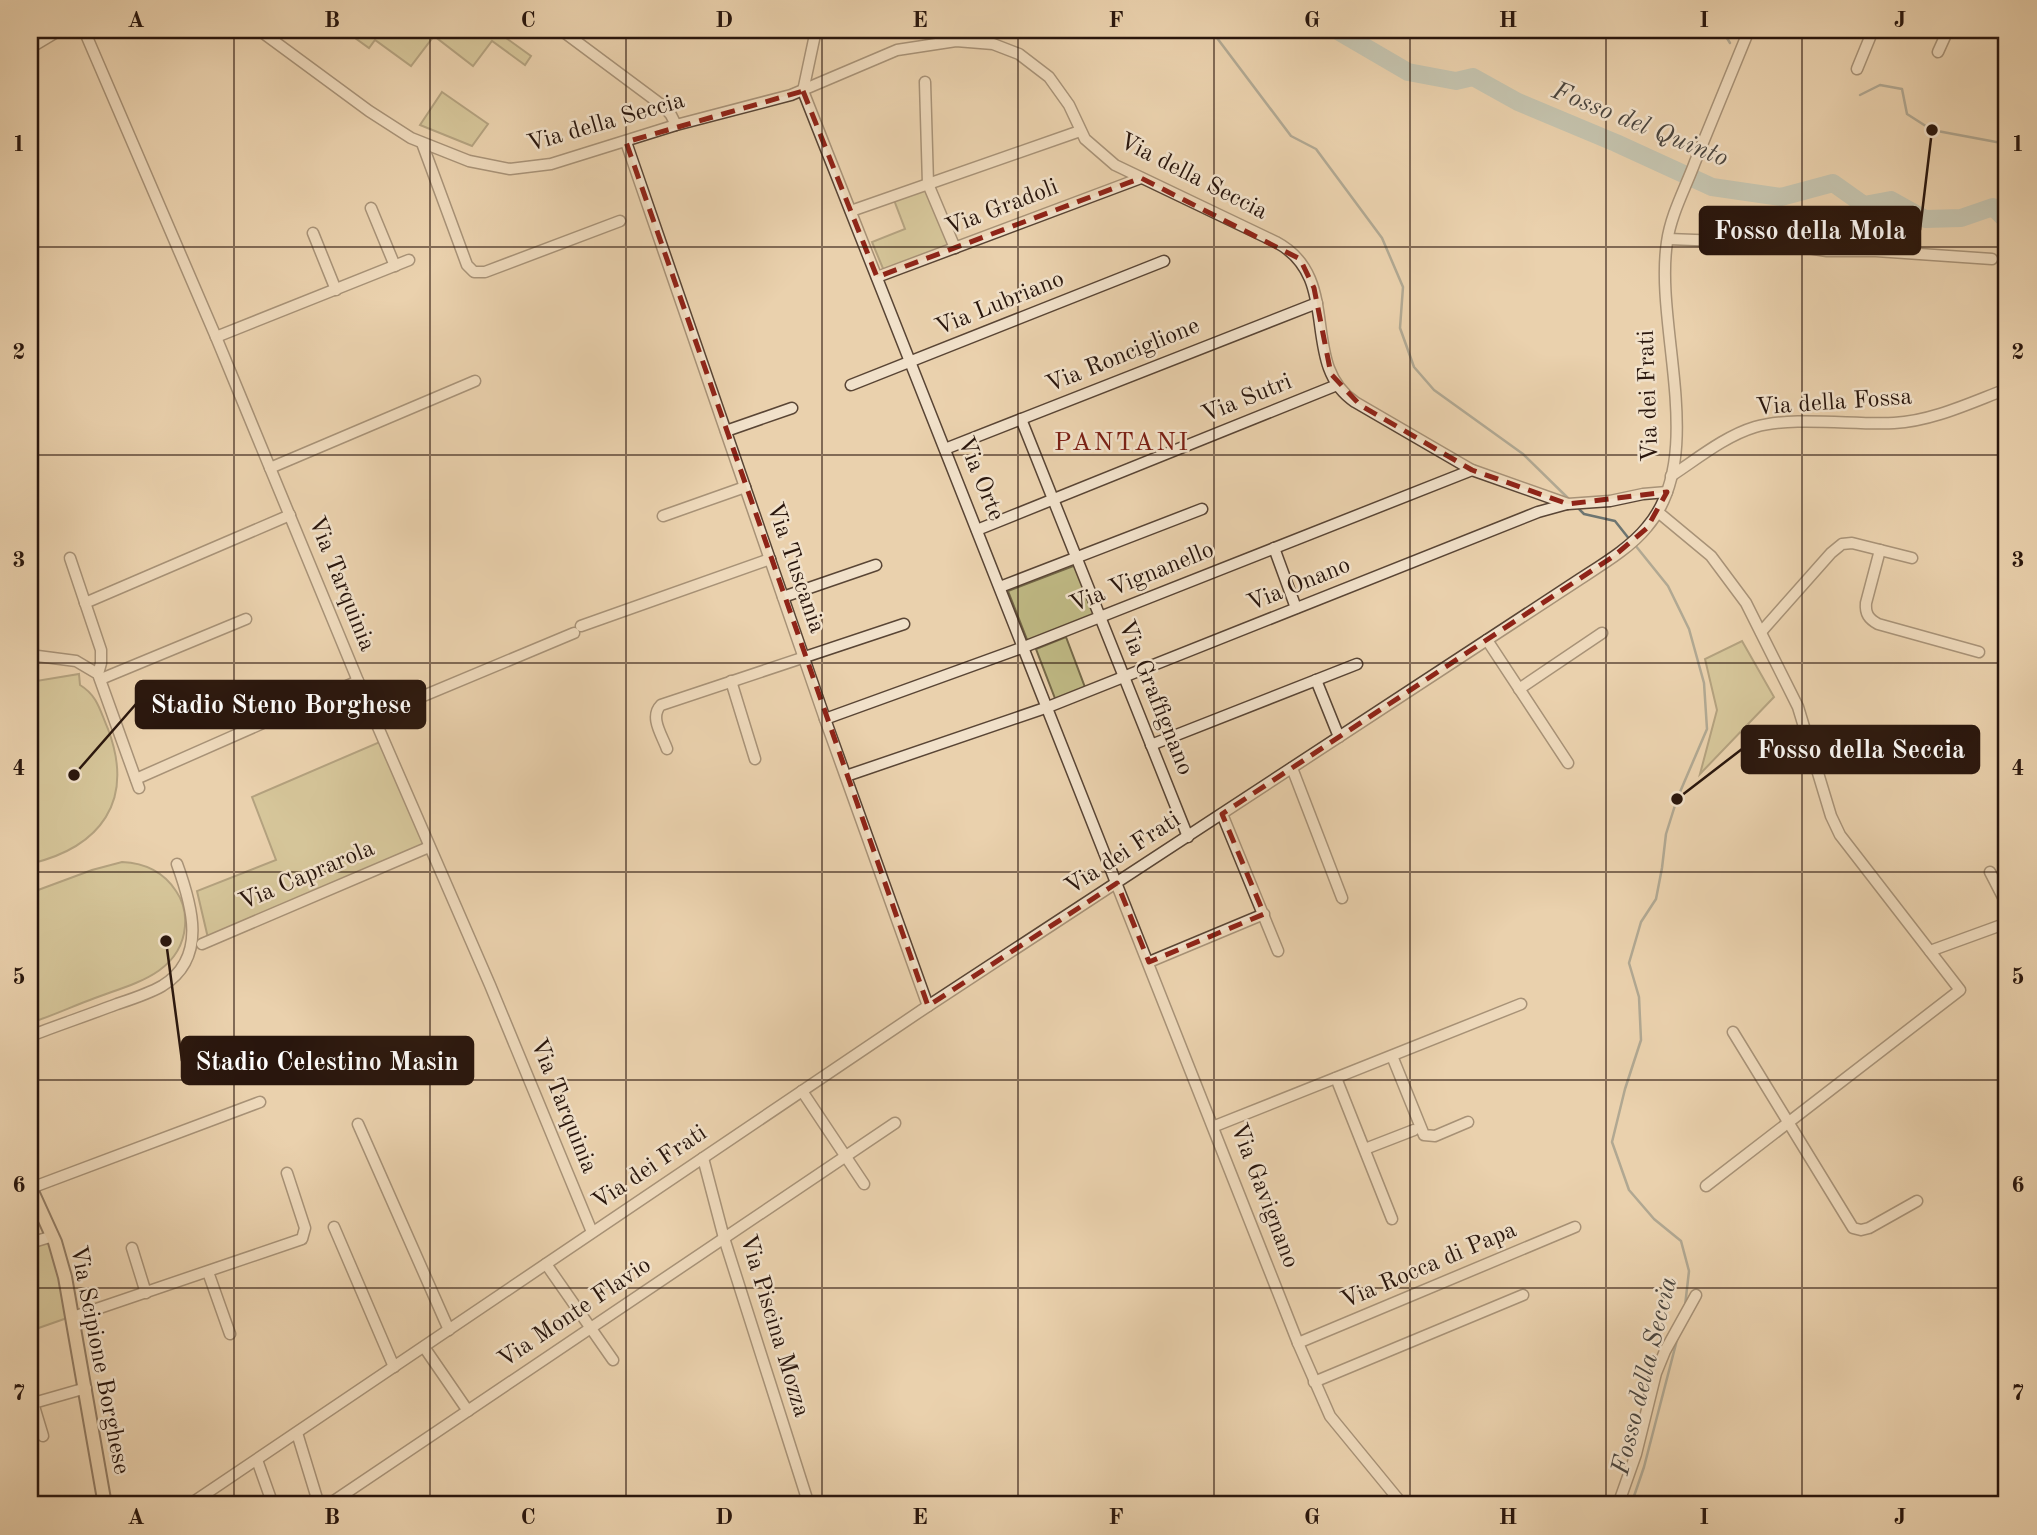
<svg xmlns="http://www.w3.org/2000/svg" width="2037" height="1535" viewBox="0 0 2037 1535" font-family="'Old Standard TT',serif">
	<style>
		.green { fill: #bfb984; stroke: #746848; stroke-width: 2 }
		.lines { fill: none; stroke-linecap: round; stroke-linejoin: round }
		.stream { stroke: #6d7571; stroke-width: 2.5 }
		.river { stroke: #9bb5b4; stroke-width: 18 }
		.minor-casing { stroke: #594535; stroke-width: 13 }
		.major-casing { stroke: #29160d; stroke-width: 16 }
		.minor { stroke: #f1e1ca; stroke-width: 10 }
		.major { stroke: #ead1ad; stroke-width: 12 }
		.marked { fill: none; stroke: #8f2418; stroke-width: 5; stroke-dasharray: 14 9; stroke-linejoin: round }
		.grid { fill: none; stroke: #29160d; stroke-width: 2; stroke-opacity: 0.55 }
		.labels { text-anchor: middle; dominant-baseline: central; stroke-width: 5; stroke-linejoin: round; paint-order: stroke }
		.street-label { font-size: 24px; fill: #29160d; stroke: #f1e1ca }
		.water-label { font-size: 26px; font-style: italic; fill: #4b463f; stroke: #f1e1ca }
		.neighbourhood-label { font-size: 26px; letter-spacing: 2px; fill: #7a1f14; stroke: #f1e1ca }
		.leader { fill: none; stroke: #29160d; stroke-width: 2.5 }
		.callout-dot { fill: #29160d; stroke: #f1e1ca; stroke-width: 2.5 }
		.callout { fill: #29160d; stroke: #29160d; stroke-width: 2.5 }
		.callout-label { font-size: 26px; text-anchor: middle; font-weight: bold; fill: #fff }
		.neatline { fill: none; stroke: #29160d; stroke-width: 2.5 }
		.grid-label { font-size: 23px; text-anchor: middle; font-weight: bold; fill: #29160d }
	</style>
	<rect width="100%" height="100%" fill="#ead1ad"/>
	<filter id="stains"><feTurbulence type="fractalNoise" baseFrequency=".00286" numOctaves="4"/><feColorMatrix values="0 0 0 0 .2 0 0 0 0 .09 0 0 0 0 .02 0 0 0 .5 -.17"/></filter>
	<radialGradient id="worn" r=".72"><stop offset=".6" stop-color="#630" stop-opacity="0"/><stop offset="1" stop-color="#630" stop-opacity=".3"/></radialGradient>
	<!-- green -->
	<g class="green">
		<path d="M344 30H482L491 36 495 30 531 56 525 65 492 41 473 66 434 36 411 66 375 40 369 48Z"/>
		<path d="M442 92 488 124 472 146 420 125Z"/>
		<path d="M928 186 951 245 884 271 872 242 905 229 894 200Z"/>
		<path d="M1076 565 1096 616 1028 642 1008 591Z"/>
		<path d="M1066 637 1086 690 1056 701 1036 649Z"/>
		<path d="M1742 641 1774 697 1700 774 1717 710 1705 659Z"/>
		<path d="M79 674 80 685C98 696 100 711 108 729 135 801 101 847 30 864V682Z"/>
		<path d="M382 741 426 844 208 938 197 891 276 860 252 797Z"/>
		<path d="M122 862C145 863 163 871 176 891 183 901 186 913 185 926 181 974 132 984 95 998 73 1006 52 1016 30 1023V893L92 870Z"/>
		<path d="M50 1239 59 1269 67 1318 30 1331V1245Z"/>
	</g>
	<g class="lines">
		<!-- stream -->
		<g class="stream">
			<path d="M1211 30 1291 136 1316 149 1382 238 1403 287 1400 328 1414 367 1434 390 1523 454 1572 502"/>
			<path d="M1722 30 1730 43"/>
			<path d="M1860 95 1880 85 1902 89 1907 114 1932 130 2007 144"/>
			<path d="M1576 506 1584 514 1615 521 1630 540"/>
			<path d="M1635 545 1668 586 1689 629 1704 683 1707 729 1677 799 1666 834 1662 868 1656 899 1641 922 1629 963 1639 997 1641 1040 1625 1089 1612 1142 1629 1190 1654 1219 1681 1241 1689 1271 1685 1306"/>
			<path d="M1631 1505 1644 1467 1678 1336"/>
		</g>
		<!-- river -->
		<path class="river" d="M1336 30 1408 72 1456 81 1473 77 1518 102 1616 143 1712 187 1781 197 1833 183 1864 205 1891 200 1925 219 1961 218 1993 207 2007 221"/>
		<!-- minor casing -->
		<g class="minor-casing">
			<g id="minor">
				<path d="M84 30 216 337 358 681 490 985 592 1232"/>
				<path d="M259 30 369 111 411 138 469 161 510 169 551 164 676 125 791 95 897 50 956 41 993 44 1019 54 1049 77 1069 105 1085 139 1115 165 1276 242C1344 278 1298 364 1355 402L1472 470 1568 504 1610 501 1643 494 1667 492"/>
				<path d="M561 30 663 106 671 115 676 125"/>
				<path d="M816 30 803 91 1298 1343 1330 1416 1403 1505"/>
				<path d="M30 48 60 30"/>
				<path d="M1938 52 1948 30"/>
				<path d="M1857 69 1873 30"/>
				<path d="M925 82 928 184 955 248"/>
				<path d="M626 142 825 719 928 1006"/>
				<path d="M422 143 467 265 474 272H485L620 221"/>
				<path d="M371 208 395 266"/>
				<path d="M851 211 1080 131"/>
				<path d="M313 233 336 290"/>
				<path d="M1668 239 1775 243 1827 251H1876L1992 259"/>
				<path d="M877 277 1141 178"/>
				<path d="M216 337 409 260"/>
				<path d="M851 385 1164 261"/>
				<path d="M1021 419 1188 837"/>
				<path d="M726 431 792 408"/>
				<path d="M945 449 1317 303"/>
				<path d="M270 468 475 381"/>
				<path d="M1671 476C1697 459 1725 436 1755 427 1793 416 1853 425 1894 423 1933 421 1972 402 2007 389"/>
				<path d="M1658 512 1711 556 1746 603 1798 707 1831 816 1840 835 1960 990 1706 1186"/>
				<path d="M663 516 745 487"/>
				<path d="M977 530 1337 385"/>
				<path d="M1274 548 1296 608"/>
				<path d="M1880 550 1866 603C1865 614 1869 619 1878 624L1979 652"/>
				<path d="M70 558 101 650V663L98 674"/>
				<path d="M1000 587 1202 509"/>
				<path d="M783 597 876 565"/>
				<path d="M85 603 290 515"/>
				<path d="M581 626 770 559"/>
				<path d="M1761 632 1831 553 1842 544 1852 543 1912 558"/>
				<path d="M1487 640 1568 763"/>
				<path d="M30 655 76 661 98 674 139 788"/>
				<path d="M101 679 246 619"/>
				<path d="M1316 680 1339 737"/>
				<path d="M731 681 755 759"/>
				<path d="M1519 689 1602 633"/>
				<path d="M373 717 574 633"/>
				<path d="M825 719 1024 647 1472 470"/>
				<path d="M1151 745 1357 664"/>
				<path d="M667 749C662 735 649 717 661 705L904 624"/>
				<path d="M1292 768 1342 898"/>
				<path d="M846 776 1048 707 1538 512 1567 504"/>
				<path d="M136 779 358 681"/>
				<path d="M1222 814 1278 951"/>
				<path d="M1990 872 2007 905"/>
				<path d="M202 944 429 847"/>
				<path d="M1930 951 2007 923"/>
				<path d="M1149 962 1264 914"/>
				<path d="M1733 1032 1853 1228 1861 1230 1869 1228 1917 1201"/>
				<path d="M30 1036C59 1025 88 1015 117 1004 132 999 148 994 162 986 208 958 192 905 177 864"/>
				<path d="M1392 1056 1424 1135 1435 1136 1468 1122"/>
				<path d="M1336 1078 1392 1219"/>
				<path d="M802 1091 864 1184"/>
				<path d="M358 1124 449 1330"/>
				<path d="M1215 1126 1521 1004"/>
				<path d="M1365 1149 1414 1130"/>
				<path d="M703 1158 724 1238 809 1505"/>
				<path d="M31 1188 260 1102"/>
				<path d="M334 1227 394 1367"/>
				<path d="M30 1243 53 1236"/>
				<path d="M132 1248 146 1293"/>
				<path d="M546 1264 613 1360"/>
				<path d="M208 1272 230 1334"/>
				<path d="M73 1317 302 1239 305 1228 287 1173"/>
				<path d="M1298 1343 1575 1227"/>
				<path d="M424 1347 468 1411"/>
				<path d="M1314 1382 1523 1295"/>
				<path d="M33 1403 43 1436"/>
				<path d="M30 1404 86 1388"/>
				<path d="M297 1433 319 1505"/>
				<path d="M257 1460 273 1505"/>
				<path d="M189 1505 928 1006 1580 579C1603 564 1630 548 1647 527 1708 456 1654 327 1667 242 1671 214 1685 189 1695 162 1713 118 1731 74 1749 30"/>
				<path d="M328 1505 895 1123"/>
				<path d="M1618 1505 1636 1454 1656 1373 1665 1351 1696 1295"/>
			</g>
		</g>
		<!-- major casing -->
		<g class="major-casing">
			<path id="major" d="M30 1187 55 1242 65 1277 105 1505"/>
		</g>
		<!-- minor -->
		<use href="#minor" class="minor"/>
		<!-- major -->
		<use href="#major" class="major"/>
	</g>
	<!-- marked area -->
	<path d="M0 0H2037V1535H0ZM803 91 877 277 1141 178 1300 259 1314 288 1331 374 1360 405 1472 470 1568 504 1667 492 1647 528 1614 556 1222 814 1264 914 1149 962 1117 883 928 1006 626 142Z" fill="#ead1ad" fill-opacity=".55" fill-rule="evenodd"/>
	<path class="marked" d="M803 91 877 277 1141 178 1300 259 1314 288 1331 374 1360 405 1472 470 1568 504 1667 492 1647 528 1614 556 1222 814 1264 914 1149 962 1117 883 928 1006 626 142Z"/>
	<!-- grid -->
	<path class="grid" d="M234 30V1505M430 30V1505M626 30V1505M822 30V1505M1018 30V1505M1214 30V1505M1410 30V1505M1606 30V1505M1802 30V1505M30 247H2007M30 455H2007M30 663H2007M30 872H2007M30 1080H2007M30 1288H2007"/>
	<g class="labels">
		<!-- street labels -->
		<g class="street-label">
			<text transform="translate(606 123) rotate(-16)">Via della Seccia</text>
			<text transform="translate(1193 177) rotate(27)">Via della Seccia</text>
			<text transform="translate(1002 208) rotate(-21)">Via Gradoli</text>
			<text transform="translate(1000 304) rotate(-22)">Via Lubriano</text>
			<text transform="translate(1123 356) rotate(-22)">Via Ronciglione</text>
			<text transform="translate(1649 396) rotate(-92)">Via dei Frati</text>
			<text transform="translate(1247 399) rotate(-22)">Via Sutri</text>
			<text transform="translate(1834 403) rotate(-4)">Via della Fossa</text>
			<text transform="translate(980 479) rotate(68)">Via Orte</text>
			<text transform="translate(795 568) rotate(71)">Via Tuscania</text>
			<text transform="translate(1142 578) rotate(-22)">Via Vignanello</text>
			<text transform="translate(341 584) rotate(68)">Via Tarquinia</text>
			<text transform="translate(1299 585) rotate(-22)">Via Onano</text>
			<text transform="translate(1155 698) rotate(68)">Via Graffignano</text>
			<text transform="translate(1123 854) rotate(-33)">Via dei Frati</text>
			<text transform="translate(307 876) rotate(-23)">Via Caprarola</text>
			<text transform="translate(563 1106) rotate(68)">Via Tarquinia</text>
			<text transform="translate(650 1168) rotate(-34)">Via dei Frati</text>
			<text transform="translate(1264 1196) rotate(69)">Via Gavignano</text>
			<text transform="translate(1429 1266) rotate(-23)">Via Rocca di Papa</text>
			<text transform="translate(575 1313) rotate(-34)">Via Monte Flavio</text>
			<text transform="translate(774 1326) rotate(73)">Via Piscina Mozza</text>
			<text transform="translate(99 1360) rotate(79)">Via Scipione Borghese</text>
		</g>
		<!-- water labels -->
		<g class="water-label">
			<text transform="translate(1640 125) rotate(22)">Fosso del Quinto</text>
			<text transform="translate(1645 1376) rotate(-76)">Fosso della Seccia</text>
		</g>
		<!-- neighbourhood labels -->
		<g class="neighbourhood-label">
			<text x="1122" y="443">PANTANI</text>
		</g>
	</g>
	<!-- callouts -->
	<path class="leader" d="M1932 130L1920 230M74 775L136 704M1677 799L1742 749M166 941L182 1061"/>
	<g class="callout-dot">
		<circle cx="1932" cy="130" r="7"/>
		<circle cx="74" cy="775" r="7"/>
		<circle cx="1677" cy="799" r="7"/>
		<circle cx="166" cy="941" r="7"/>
	</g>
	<g class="callout">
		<rect x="1700" y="207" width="220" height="47" rx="7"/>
		<rect x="136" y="681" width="289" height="47" rx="7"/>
		<rect x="1742" y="726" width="237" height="47" rx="7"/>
		<rect x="182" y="1037" width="291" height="47" rx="7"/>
	</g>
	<g class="callout-label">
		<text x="1810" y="239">Fosso della Mola</text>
		<text x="281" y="713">Stadio Steno Borghese</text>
		<text x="1861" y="758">Fosso della Seccia</text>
		<text x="327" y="1070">Stadio Celestino Masin</text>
	</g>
	<!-- margin -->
	<rect width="2037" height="1535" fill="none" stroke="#ead1ad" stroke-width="77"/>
	<rect x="38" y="38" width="1960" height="1458" class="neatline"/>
	<g class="grid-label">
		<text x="136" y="27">A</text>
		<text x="332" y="27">B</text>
		<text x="528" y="27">C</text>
		<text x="724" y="27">D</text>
		<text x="920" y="27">E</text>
		<text x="1116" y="27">F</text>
		<text x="1312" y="27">G</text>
		<text x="1508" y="27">H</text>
		<text x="1704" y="27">I</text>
		<text x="1900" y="27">J</text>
		<text x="19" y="151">1</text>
		<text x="2018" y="151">1</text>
		<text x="19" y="359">2</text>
		<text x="2018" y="359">2</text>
		<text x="19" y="567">3</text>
		<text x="2018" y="567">3</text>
		<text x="19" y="775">4</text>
		<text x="2018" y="775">4</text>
		<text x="19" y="984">5</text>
		<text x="2018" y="984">5</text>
		<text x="19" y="1192">6</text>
		<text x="2018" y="1192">6</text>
		<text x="19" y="1400">7</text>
		<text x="2018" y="1400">7</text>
		<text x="136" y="1524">A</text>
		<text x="332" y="1524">B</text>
		<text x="528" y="1524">C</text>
		<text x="724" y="1524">D</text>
		<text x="920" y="1524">E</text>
		<text x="1116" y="1524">F</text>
		<text x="1312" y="1524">G</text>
		<text x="1508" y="1524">H</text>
		<text x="1704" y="1524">I</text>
		<text x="1900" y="1524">J</text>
	</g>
	<rect width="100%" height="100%" filter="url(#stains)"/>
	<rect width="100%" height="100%" fill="url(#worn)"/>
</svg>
